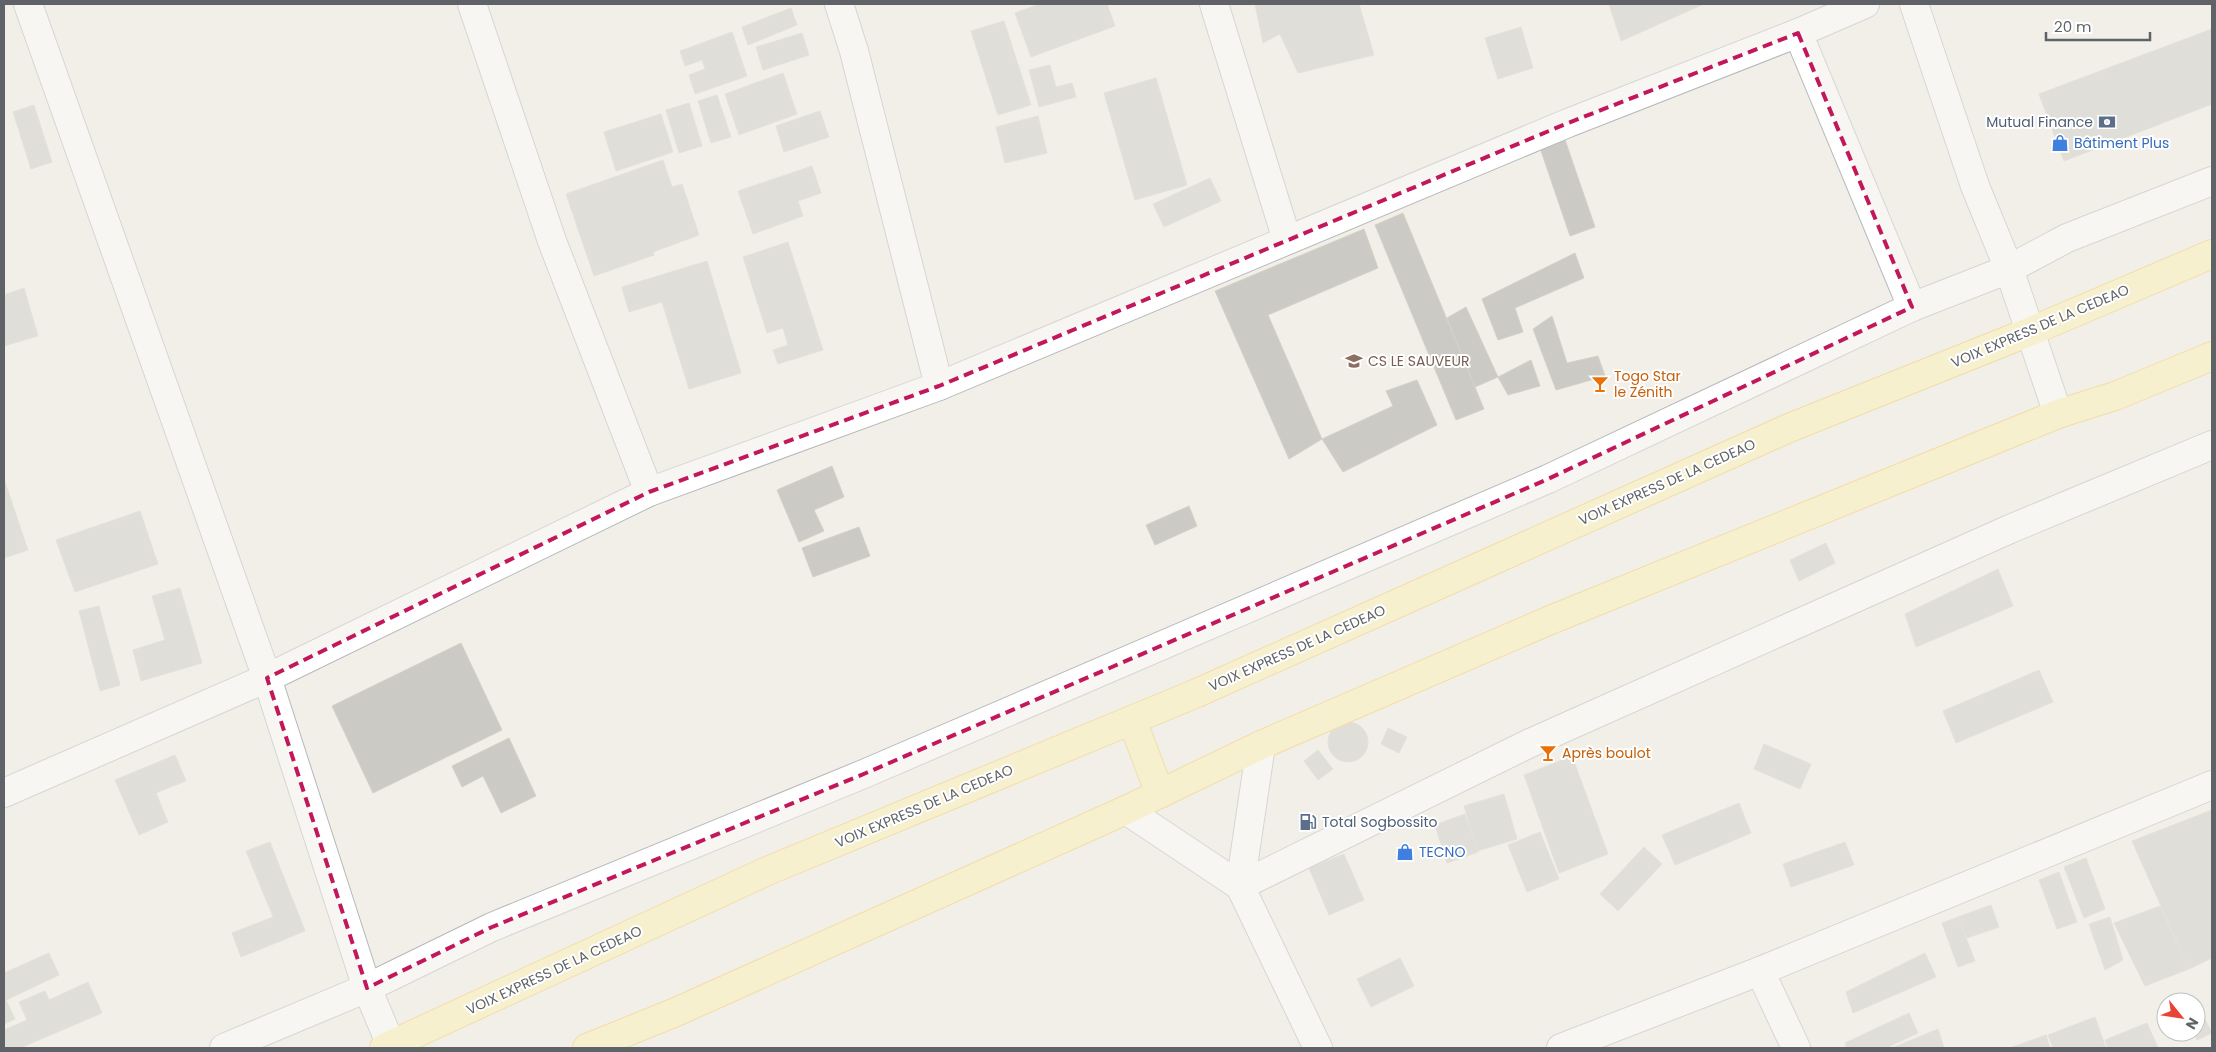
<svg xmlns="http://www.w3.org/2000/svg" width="2216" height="1052" viewBox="0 0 2216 1052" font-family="Poppins,sans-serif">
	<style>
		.building { fill: #cccac5; stroke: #d6d1c6 }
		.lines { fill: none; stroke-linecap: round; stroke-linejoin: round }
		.street-casing { stroke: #b5b8bc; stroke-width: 30 }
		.secondary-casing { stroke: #b6babf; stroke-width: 30 }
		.primary-casing { stroke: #f2c960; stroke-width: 30 }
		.street { stroke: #fff; stroke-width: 28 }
		.secondary { stroke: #fff; stroke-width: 28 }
		.primary { stroke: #fff2af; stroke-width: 28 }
		.marked { fill: none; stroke: #c2185b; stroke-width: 4; stroke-dasharray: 10 6; stroke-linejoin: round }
		.labels { text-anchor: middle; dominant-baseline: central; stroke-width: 4; stroke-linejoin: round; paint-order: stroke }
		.service-label { font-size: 14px; fill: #4e5e75; stroke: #fff; text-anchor: end }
		.shop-label { font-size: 14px; fill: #366cbe; stroke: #fff; text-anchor: start }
		.street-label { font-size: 14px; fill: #5f6368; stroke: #fff }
		.education-label { font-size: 14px; fill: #785e54; stroke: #fff; text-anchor: start }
		.food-label { font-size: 14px; fill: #c56008; stroke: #fff; text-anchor: start }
	</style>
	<rect width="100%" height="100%" fill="#f1efe8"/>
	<!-- building -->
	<g class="building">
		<path d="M1040 4H1107L1115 26 1031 57 1015 13Z"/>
		<path d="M1255 4H1359L1374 55 1298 73 1280 34 1263 43Z"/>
		<path d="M1609 4H1704L1621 41Z"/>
		<path d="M791 8 797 25 748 45 742 27Z"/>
		<path d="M1004 21 1031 105 998 115 971 31Z"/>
		<path d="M1521 27 1533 68 1498 79 1485 38Z"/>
		<path d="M2212 29V104L2064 161 2039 94Z"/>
		<path d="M732 32 747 76 695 94 689 75 705 69 702 60 685 66 680 51Z"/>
		<path d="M802 33 809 55 763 70 756 47Z"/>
		<path d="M1050 65 1056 87 1072 83 1076 97 1039 107 1029 70Z"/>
		<path d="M783 73 797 114 739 135 725 94Z"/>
		<path d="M1156 78 1187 185 1135 200 1104 93Z"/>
		<path d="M717 95 731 137 711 143 698 101Z"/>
		<path d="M689 103 702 146 679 153 666 110Z"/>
		<path d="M34 105 52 162 31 169 13 112Z"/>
		<path d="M820 111 829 137 784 152 776 126Z"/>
		<path d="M661 114 673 152 616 171 604 132Z"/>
		<path d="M1038 116 1047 153 1005 163 996 127Z"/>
		<path d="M1563 134 1595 227 1570 236 1538 142Z"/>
		<path d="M663 160 672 187 682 184 699 235 653 252 654 255 594 276 566 194Z"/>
		<path d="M812 166 821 193 798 201 803 216 753 234 738 191Z"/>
		<path d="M1210 178 1221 201 1164 227 1153 204Z"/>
		<path d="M1403 213 1484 409 1456 420 1375 225Z"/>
		<path d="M1364 229 1378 268 1268 315 1322 439 1289 459 1215 291Z"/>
		<path d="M788 242 823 350 778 364 773 350 788 345 783 328 767 333 743 257Z"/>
		<path d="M1575 253 1584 278 1515 308 1523 332 1498 340 1482 299Z"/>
		<path d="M707 261 741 373 689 389 662 302 629 312 622 287Z"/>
		<path d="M24 288 38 336 4 346V295Z"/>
		<path d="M1466 307 1498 377 1475 387 1447 318Z"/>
		<path d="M1552 316 1567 363 1598 356 1605 376 1556 390 1533 329Z"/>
		<path d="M1531 360 1540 386 1508 395 1498 377Z"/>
		<path d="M1417 380 1437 425 1343 472 1322 439 1393 406 1386 391Z"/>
		<path d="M832 466 844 497 814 510 824 531 799 542 777 490Z"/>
		<path d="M4 479 28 550 4 558Z"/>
		<path d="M1189 506 1197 526 1155 545 1146 525Z"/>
		<path d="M140 511 158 564 75 592 56 540Z"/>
		<path d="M859 527 870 556 813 577 802 548Z"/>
		<path d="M1826 543 1835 563 1799 581 1790 560Z"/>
		<path d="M1998 569 2013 606 1916 647 1905 614Z"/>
		<path d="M180 588 202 663 141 681 133 650 165 640 152 596Z"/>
		<path d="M99 606 120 685 100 691 79 611Z"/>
		<path d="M461 643 502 730 373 793 332 706Z"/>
		<path d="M2039 670 2053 702 1956 743 1943 711Z"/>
		<circle cx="1348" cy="742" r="20"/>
		<path d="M1388 728 1407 737 1399 753 1381 744Z"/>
		<path d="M509 738 536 796 501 813 483 776 462 787 452 766Z"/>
		<path d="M1764 744 1811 764 1800 789 1754 769Z"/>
		<path d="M1318 750 1333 769 1318 780 1304 761Z"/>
		<path d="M175 755 186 781 156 793 168 822 139 835 115 780Z"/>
		<path d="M1572 756 1608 854 1559 873 1524 775Z"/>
		<path d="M1504 794 1517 839 1477 851 1464 806Z"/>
		<path d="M1739 803 1751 833 1675 865 1662 835Z"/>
		<path d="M2212 810V958L2189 969 2132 841Z"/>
		<path d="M1465 814 1478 852 1447 863 1435 825Z"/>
		<path d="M1540 832 1559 879 1527 892 1508 845Z"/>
		<path d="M270 842 305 931 241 957 232 933 273 917 246 851Z"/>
		<path d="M1845 842 1854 865 1791 887 1783 864Z"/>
		<path d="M1644 847 1662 864 1618 911 1600 894Z"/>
		<path d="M1344 854 1364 900 1329 915 1309 868Z"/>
		<path d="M2086 858 2105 909 2084 918 2064 867Z"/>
		<path d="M2059 872 2077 922 2057 929 2039 880Z"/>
		<path d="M1991 905 1999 927 1967 938 1958 917Z"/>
		<path d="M2160 906 2189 969 2145 986 2114 923Z"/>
		<path d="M1958 917 1975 961 1958 967 1942 923Z"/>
		<path d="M2110 917 2123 960 2105 970 2089 924Z"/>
		<path d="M49 953 59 975 6 1000 15 1019 4 1024V973Z"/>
		<path d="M1925 953 1936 977 1853 1013 1846 992Z"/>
		<path d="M1400 958 1414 986 1371 1007 1357 979Z"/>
		<path d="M88 982 102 1013 20 1048H4V1030L27 1020 19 1002 45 991 49 1000Z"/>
		<path d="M1909 1013 1918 1033 1886 1048H1847L1845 1043Z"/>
		<path d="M2202 1013 2212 1033 2197 1040 2193 1032H2196V1016Z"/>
		<path d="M2095 1017 2106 1048H2053L2048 1035Z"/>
		<path d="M2147 1023 2158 1048H2108L2105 1040Z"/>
		<path d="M1938 1029 1944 1048H1892Z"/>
		<path d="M2046 1035 2050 1048H2010Z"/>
	</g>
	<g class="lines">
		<!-- street casing -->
		<g class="street-casing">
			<g id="street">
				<path d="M28 4 267 678 367 988 391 1045"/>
				<path d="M472 4 552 241 649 492"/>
				<path d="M839 4 854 51 939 386"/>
				<path d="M1214 4 1287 240"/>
				<path d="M1798 33 1912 307"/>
				<path d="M4 793 267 678 649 492 939 386 1568 123 1798 33 1865 4"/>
				<path d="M1126 810 1240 886 1318 1048"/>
				<path d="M1240 886 1528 744 2010 529 2212 445"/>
				<path d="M1240 886 1261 745"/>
				<path d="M1760 971 1796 1048"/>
				<path d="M224 1048 367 988 492 927 866 773 1548 479 1912 307 2009 269 2067 238 2212 181"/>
				<path d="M1561 1048 1760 971 2212 785"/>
			</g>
		</g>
		<!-- secondary casing -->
		<g class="secondary-casing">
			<path id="secondary" d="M1914 4 1975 186 2009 269 2058 414"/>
		</g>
		<!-- primary casing -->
		<g class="primary-casing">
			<g id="primary">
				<path d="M1132 720 1160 794"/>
				<path d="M384 1048 765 872 1197 693 1789 428 2029 332 2212 254"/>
				<path d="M587 1048 676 1012 1126 810 1261 745 1548 621 2058 414 2115 396 2212 356"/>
			</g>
		</g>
		<!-- street -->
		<use href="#street" class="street"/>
		<!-- secondary -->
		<use href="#secondary" class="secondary"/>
		<!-- primary -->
		<use href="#primary" class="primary"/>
	</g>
	<!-- marked area -->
	<path d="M0 0H2216V1052H0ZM1798 33 1912 307 1548 479 866 773 492 927 367 988 267 678 649 492 939 386 1568 123Z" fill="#f1efe8" fill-opacity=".55" fill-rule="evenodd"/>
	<path class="marked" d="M1798 33 1912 307 1548 479 866 773 492 927 367 988 267 678 649 492 939 386 1568 123Z"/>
	<!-- icons -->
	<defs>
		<g id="bank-bare" transform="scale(1.35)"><path d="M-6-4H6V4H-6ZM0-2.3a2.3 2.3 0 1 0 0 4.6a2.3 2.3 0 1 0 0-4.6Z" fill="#5c6f8a" stroke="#fff" stroke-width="2.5" paint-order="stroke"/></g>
		<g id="shop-bare" transform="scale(1.35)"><path d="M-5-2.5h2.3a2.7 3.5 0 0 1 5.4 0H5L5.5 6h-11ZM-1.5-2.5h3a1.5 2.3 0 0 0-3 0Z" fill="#3f7fe0" stroke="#fff" stroke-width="2.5" paint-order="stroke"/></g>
		<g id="school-bare" transform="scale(1.35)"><path d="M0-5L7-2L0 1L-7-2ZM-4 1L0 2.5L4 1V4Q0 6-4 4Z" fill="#8d6e63" stroke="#fff" stroke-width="2.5" paint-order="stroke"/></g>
		<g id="bar-bare" transform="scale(1.35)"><path d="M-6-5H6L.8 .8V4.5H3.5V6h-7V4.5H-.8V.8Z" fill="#e8710a" stroke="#fff" stroke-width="2.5" paint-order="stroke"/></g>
		<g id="fuel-bare" transform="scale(1.35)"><path d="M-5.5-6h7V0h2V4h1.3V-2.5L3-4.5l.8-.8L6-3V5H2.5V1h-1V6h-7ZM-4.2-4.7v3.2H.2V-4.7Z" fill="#5c6f8a" stroke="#fff" stroke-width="2.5" paint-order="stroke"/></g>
	</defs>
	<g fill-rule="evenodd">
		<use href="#bank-bare" x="2107" y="122"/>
		<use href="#shop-bare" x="2060" y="143"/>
		<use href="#school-bare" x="1354" y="361"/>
		<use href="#bar-bare" x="1600" y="384"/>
		<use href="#bar-bare" x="1548" y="753"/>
		<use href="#fuel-bare" x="1308" y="822"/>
		<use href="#shop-bare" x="1405" y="852"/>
	</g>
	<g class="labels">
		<!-- service labels -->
		<g class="service-label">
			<text x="2093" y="122">Mutual Finance</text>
			<text x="1322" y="822" text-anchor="start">Total Sogbossito</text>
		</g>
		<!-- shop labels -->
		<g class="shop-label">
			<text x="2074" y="143">Bâtiment Plus</text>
			<text x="1419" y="852">TECNO</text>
		</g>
		<!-- street labels -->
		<g class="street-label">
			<text transform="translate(2040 326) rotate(-23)">VOIX EXPRESS DE LA CEDEAO</text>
			<text transform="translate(1667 482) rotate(-24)">VOIX EXPRESS DE LA CEDEAO</text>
			<text transform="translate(1297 648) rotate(-24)">VOIX EXPRESS DE LA CEDEAO</text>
			<text transform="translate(924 806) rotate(-23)">VOIX EXPRESS DE LA CEDEAO</text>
			<text transform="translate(554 970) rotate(-25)">VOIX EXPRESS DE LA CEDEAO</text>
		</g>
		<!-- education labels -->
		<g class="education-label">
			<text x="1368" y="361">CS LE SAUVEUR</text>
		</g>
		<!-- food labels -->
		<g class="food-label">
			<text x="1614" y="376">Togo Star<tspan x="1614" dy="16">le Zénith</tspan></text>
			<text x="1562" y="753">Après boulot</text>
		</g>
	</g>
	<!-- border -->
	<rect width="2216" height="1052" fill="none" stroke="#5f6368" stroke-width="10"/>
	<!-- north arrow -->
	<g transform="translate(2181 1017) rotate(120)"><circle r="24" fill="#ffffff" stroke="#bfc1c3"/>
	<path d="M0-4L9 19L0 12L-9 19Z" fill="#ea4335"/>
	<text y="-8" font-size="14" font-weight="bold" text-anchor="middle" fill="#5f6368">N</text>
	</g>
	<!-- scale -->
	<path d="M2046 32v8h104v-8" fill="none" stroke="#5f6368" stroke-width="2.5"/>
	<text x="2054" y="32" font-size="15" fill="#5f6368" stroke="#ffffff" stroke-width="4" paint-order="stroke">20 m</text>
</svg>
